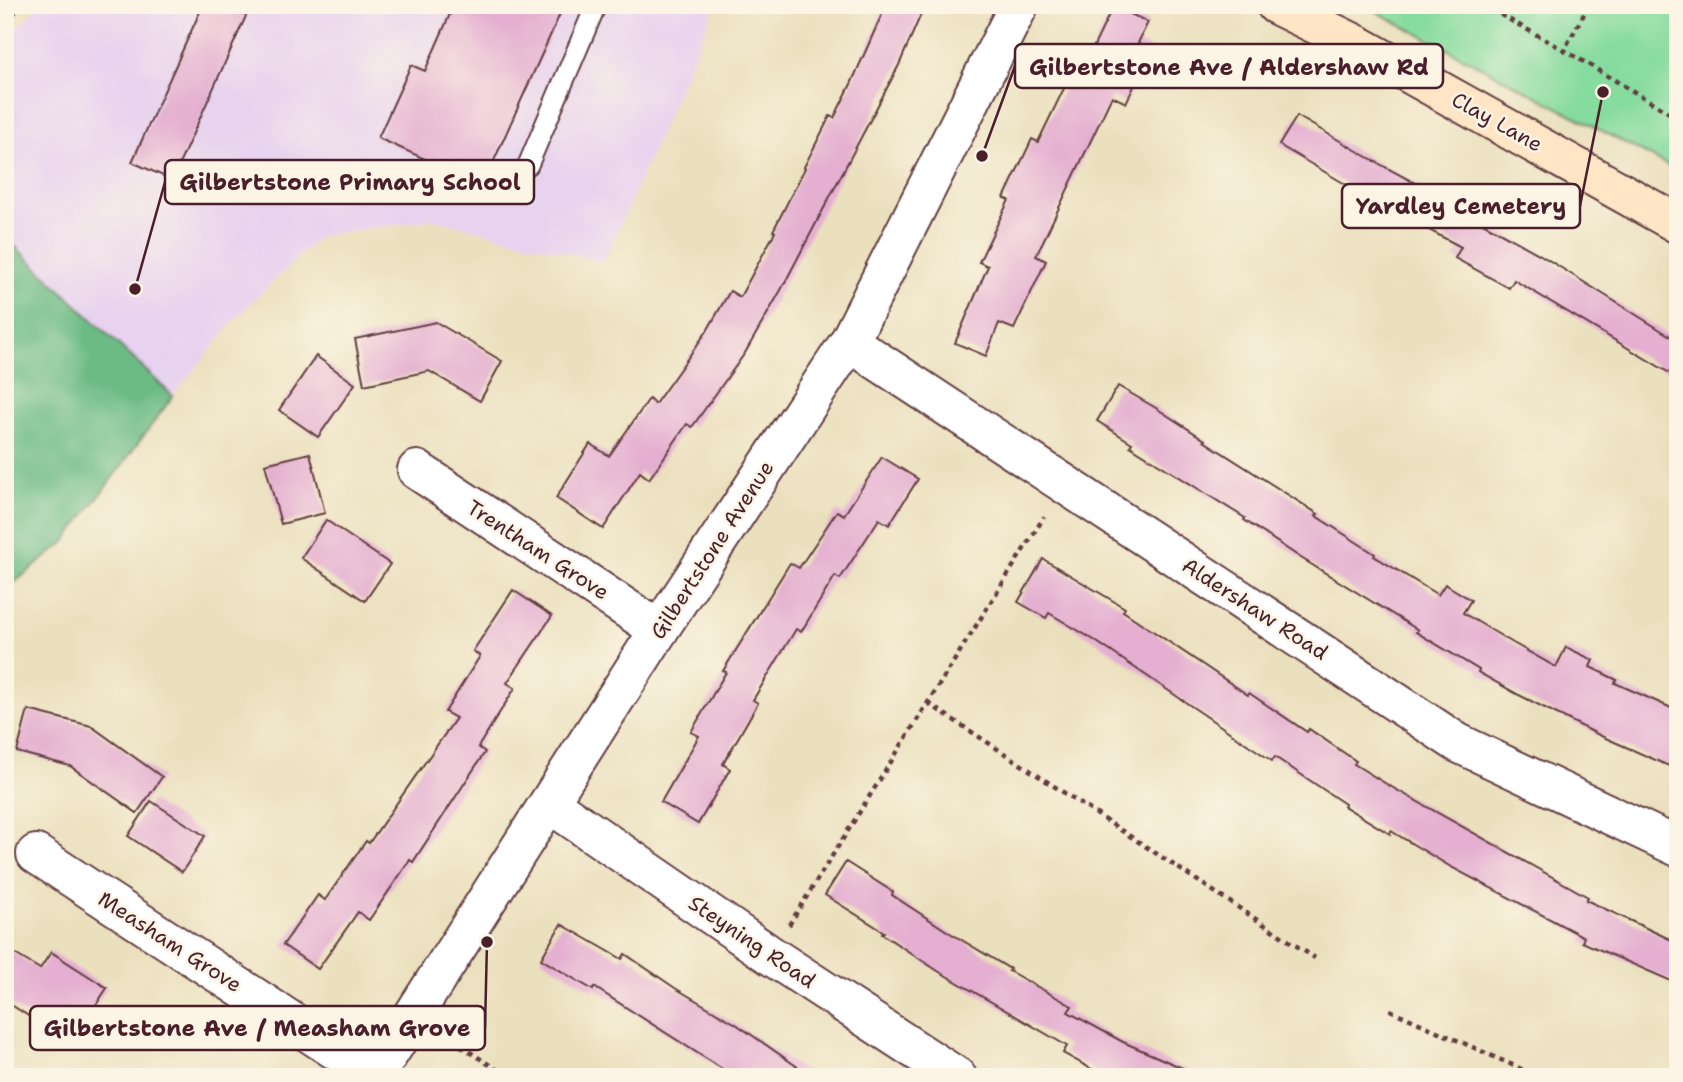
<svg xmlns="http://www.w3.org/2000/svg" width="1683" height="1082" viewBox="0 0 1683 1082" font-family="'Shantell Sans',sans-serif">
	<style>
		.built { fill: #e7d2ef }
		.green { fill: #86db9e; stroke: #687d64; stroke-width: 2 }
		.forest { fill: #6cbb85; stroke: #5b6d58; stroke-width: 2 }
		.building { fill: #e4afd0 }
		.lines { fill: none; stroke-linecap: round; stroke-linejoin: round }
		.lane-casing { stroke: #623c41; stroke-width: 23 }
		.street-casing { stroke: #623c41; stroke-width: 42 }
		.secondary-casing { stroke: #623c41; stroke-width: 42 }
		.path { stroke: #623c41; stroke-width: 4.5; stroke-dasharray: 5 5; stroke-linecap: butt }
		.lane { stroke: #fff; stroke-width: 19 }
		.street { stroke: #fff; stroke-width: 38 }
		.secondary { stroke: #fde5c5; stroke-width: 38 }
		.labels { text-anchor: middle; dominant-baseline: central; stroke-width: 5; stroke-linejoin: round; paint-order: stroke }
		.street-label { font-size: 21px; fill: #4a1f2b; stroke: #fcf5e5 }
		.leader { fill: none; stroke: #4a1f2b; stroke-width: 2.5 }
		.callout-dot { fill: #4a1f2b; stroke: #fcf5e5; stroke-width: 2.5 }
		.callout { fill: #fcf5e5; stroke: #4a1f2b; stroke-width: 2.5 }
		.callout-label { font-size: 23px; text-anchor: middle; font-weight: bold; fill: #4a1f2b }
	</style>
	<rect width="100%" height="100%" fill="#fcf5e5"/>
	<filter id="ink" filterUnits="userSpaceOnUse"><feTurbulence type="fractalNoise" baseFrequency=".0143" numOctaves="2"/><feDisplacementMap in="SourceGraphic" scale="14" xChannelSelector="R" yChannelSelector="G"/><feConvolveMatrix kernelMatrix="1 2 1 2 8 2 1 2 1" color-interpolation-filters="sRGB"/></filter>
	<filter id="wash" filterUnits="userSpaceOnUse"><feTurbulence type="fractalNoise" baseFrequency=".00686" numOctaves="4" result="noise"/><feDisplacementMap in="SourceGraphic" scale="28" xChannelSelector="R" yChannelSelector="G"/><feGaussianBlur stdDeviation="1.57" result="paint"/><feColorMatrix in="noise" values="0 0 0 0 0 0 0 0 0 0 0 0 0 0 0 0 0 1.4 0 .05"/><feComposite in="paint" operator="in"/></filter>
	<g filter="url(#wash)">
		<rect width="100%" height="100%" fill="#ebe0be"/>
		<!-- built -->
		<path class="built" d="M39 5H715L604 262 433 219 319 236 237 317 150 424 64 543 5 590V39Z"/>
		<!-- green -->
		<path class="green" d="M1363 5H1678V171L1379 13Z"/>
		<!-- forest -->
		<path class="forest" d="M5 237 173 396 64 543 5 590Z"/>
		<g id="blocks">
			<!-- building -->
			<g class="building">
				<path d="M203 5H251L172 180 132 162Z"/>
				<path d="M454 5H564L483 185 378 138 411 65 425 71Z"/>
				<path d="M886 5H925L899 65 781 290 745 353 692 427 687 424 649 479 640 472 603 529 556 498 590 444 609 456 649 399 655 404 707 331 730 291 740 297 775 232 773 231 805 168 804 167 830 116 834 118 851 84Z"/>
				<path d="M1113 6 1148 22 1138 43 1152 49 1126 103 1112 96 1036 256 1046 261 1014 329 999 323 986 356 955 343 988 266 979 262 1009 200 1004 198 1032 139 1038 142 1067 82 1075 86Z"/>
				<path d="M1297 116 1385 167 1471 213 1470 216 1539 254 1678 341V378L1514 280 1509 288 1455 258 1461 247 1369 198 1279 145Z"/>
				<path d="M436 322 502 361 480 401 429 371 364 385 355 339Z"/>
				<path d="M316 356 355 384 318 437 279 410Z"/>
				<path d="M1118 386 1156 408 1205 440 1204 441 1318 514 1316 516 1375 554 1374 556 1438 595 1445 584 1471 600 1463 613 1513 643 1556 667 1566 647 1593 660 1590 667 1617 680 1615 683 1678 711V770L1601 736 1519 695 1478 672 1479 670 1416 632 1418 630 1301 558 1244 520 1245 518 1130 446 1132 443 1097 421Z"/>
				<path d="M310 453 325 513 281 524 265 464Z"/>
				<path d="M882 457 918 479 889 525 879 519 840 579 835 576 801 632 796 629 753 700 758 703 723 764 730 769 698 824 661 802 699 736 691 732 726 672 723 671 790 563 799 568 837 511 844 515Z"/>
				<path d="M326 520 390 564 365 601 301 558Z"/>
				<path d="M1043 559 1125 608 1123 611 1248 695 1249 693 1307 732 1309 729 1356 761 1354 764 1388 785 1588 897 1586 900 1678 943V984L1582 942 1584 937 1451 867 1391 831 1390 834 1344 806 1345 804 1275 757 1272 761 1094 640 1049 613 1046 618 1018 602Z"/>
				<path d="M513 590 552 616 507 683 515 688 478 747 485 752 413 862 410 860 369 920 358 912 318 969 283 945 318 895 325 900 366 841 369 843 456 718 445 712 480 656 473 651Z"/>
				<path d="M28 710 91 726 162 777 137 813 70 766 17 752Z"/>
				<path d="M151 801 205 836 182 872 128 836Z"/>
				<path d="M846 862 893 892 892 895 950 933 1010 969 1009 971 1072 1006 1068 1012 1123 1042 1203 1077H1106L1063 1053 1067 1046 938 971 882 934 884 932 825 895Z"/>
				<path d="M561 924 622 959 625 954 675 988 736 1024 812 1077H735L594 987 593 990 541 959Z"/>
				<path d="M5 948 40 969 51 952 107 988 71 1043 5 1001Z"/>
			</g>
		</g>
	</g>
	<g filter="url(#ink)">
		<use href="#blocks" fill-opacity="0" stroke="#623c41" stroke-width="2"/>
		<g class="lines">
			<!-- lane casing -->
			<g class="lane-casing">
				<path id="lane" d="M528 165 596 5"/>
			</g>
			<!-- street casing -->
			<g class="street-casing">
				<g id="street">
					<path d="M849 342 1458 743 1678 847"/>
					<path d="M417 470 659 630"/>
					<path d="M549 803 770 955 957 1077"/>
					<path d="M36 854 375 1076"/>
					<path d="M374 1077 659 630 849 342 1019 5"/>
				</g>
			</g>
			<!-- secondary casing -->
			<g class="secondary-casing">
				<path id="secondary" d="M1276 5 1360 46 1678 224"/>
			</g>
			<!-- path -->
			<g class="path">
				<path d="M1483 5 1564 50"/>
				<path d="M1589 5 1564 50 1678 118"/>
				<path d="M5 22 22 5"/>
				<path d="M928 703 1315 958"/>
				<path d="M789 925 1044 517"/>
				<path d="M1390 1010 1539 1077"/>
				<path d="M444 1035 508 1077"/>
			</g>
			<!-- lane -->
			<use href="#lane" class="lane"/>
			<!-- street -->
			<use href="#street" class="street"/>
			<!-- secondary -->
			<use href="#secondary" class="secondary"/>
		</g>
	</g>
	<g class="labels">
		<!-- street labels -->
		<g class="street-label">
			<text transform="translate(1497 122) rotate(29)">Clay Lane</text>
			<text transform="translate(538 550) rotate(33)">Trentham Grove</text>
			<text transform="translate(712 550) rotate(-57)">Gilbertstone Avenue</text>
			<text transform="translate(1255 609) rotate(33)">Aldershaw Road</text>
			<text transform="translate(170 942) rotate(33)">Measham Grove</text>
			<text transform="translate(752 942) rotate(34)">Steyning Road</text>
		</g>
	</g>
	<!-- callouts -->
	<path class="leader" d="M982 156L1015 66M135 289L165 182M1603 92L1580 206M487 942L485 1028"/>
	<g class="callout-dot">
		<circle cx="982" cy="156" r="7"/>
		<circle cx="135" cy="289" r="7"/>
		<circle cx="1603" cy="92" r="7"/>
		<circle cx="487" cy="942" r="7"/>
	</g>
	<g class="callout">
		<rect x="1015" y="44" width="428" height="44" rx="7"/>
		<rect x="165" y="160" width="369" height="44" rx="7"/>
		<rect x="1342" y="184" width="238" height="44" rx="7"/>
		<rect x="30" y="1006" width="455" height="44" rx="7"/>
	</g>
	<g class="callout-label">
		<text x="1229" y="75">Gilbertstone Ave / Aldershaw Rd</text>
		<text x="350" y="190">Gilbertstone Primary School</text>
		<text x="1461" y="214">Yardley Cemetery</text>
		<text x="257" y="1036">Gilbertstone Ave / Measham Grove</text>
	</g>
	<!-- margin -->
	<rect width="1683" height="1082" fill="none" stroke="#fcf5e5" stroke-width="28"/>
</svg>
